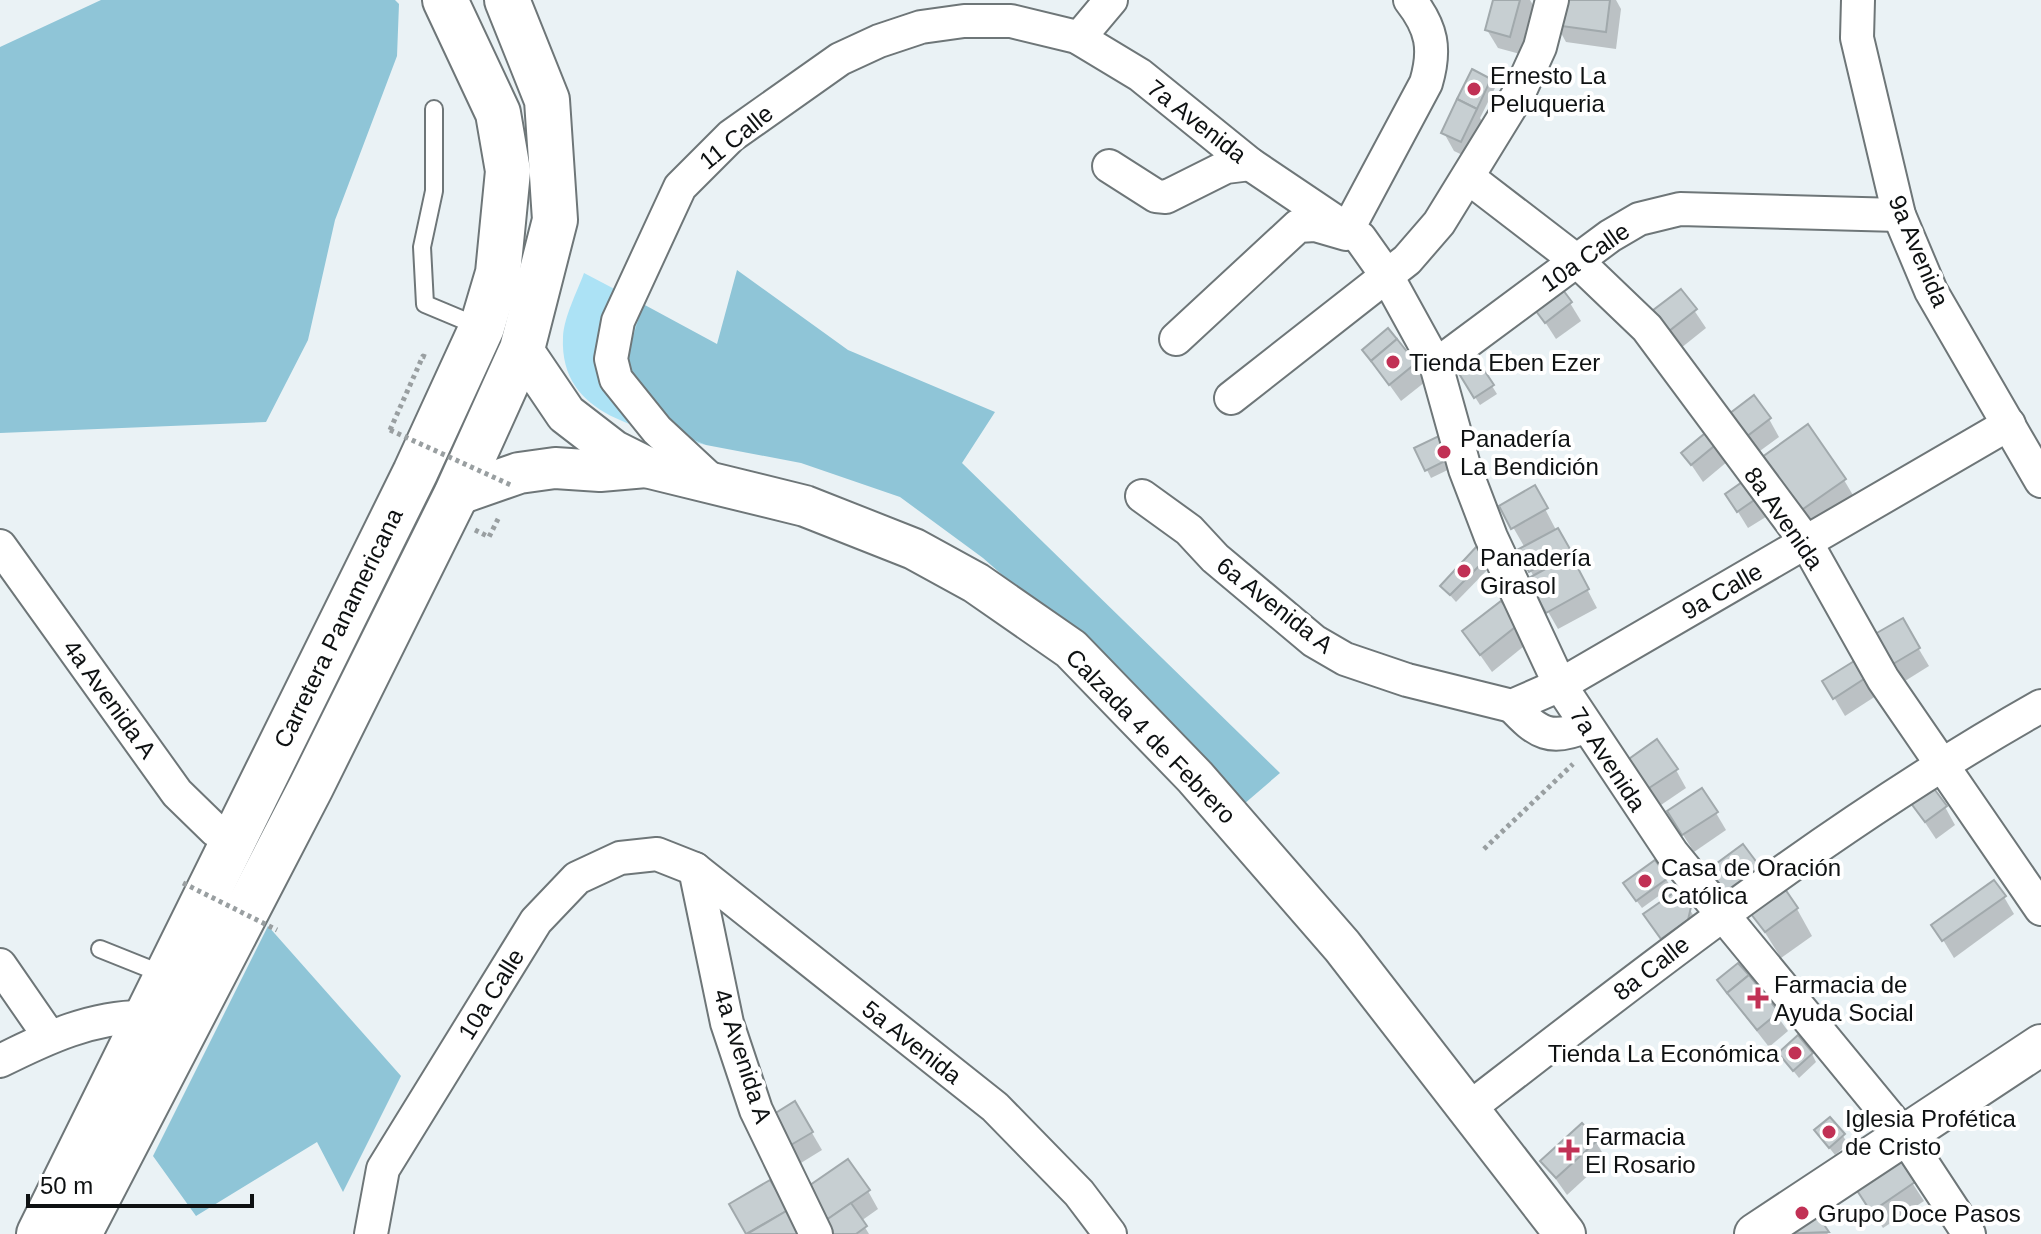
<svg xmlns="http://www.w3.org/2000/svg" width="2041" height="1234" viewBox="0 0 2041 1234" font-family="Helvetica,sans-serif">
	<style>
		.green { fill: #ace2f5 }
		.forest { fill: #8fc5d7 }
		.shadow { fill: #0003 }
		.building { fill: #c7cfd2; stroke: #a1a9ac; stroke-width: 2 }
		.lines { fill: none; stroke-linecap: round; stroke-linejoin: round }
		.service-casing { stroke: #6e7678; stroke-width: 20 }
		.minor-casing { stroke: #6e7678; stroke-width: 36 }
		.tertiary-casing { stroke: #6e7678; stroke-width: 44 }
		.trunk-casing { stroke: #6e7678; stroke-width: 48 }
		.path { stroke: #999fa1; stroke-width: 5; stroke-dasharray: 4 4; stroke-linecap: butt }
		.service { stroke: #fff; stroke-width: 16 }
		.minor { stroke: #fff; stroke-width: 32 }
		.tertiary { stroke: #fff; stroke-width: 40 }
		.trunk { stroke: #fff; stroke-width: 44 }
		.path-bridge { stroke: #999fa1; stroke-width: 5; stroke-dasharray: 4 4; stroke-linecap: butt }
		.poi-dot { fill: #c13155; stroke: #fff; stroke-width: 3 }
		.labels { text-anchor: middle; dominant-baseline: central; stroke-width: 8; stroke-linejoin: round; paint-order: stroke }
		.poi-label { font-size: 24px; fill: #0e1112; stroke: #fff; text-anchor: start }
		.street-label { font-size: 24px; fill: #0e1112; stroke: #fff }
	</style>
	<rect width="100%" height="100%" fill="#eaf2f5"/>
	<!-- green -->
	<path class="green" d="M584 273 643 304 674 432 706 445C645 429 559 418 563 337 564 317 577 292 584 273Z"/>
	<!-- forest -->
	<g class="forest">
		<path d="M101 0H395L399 4 397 56 335 220 308 340 266 422 0 433V47Z"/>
		<path d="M737 270 848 350 995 412 962 463 1280 773 1244 804 1169 722 983 558 900 497 801 463 706 445 674 432 639 390 626 360 643 304 717 344Z"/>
		<path d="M268 926 401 1076 343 1192 317 1142 196 1216 153 1156Z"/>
	</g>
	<!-- shadow -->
	<g class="shadow">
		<path d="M1495 0H1530L1533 5 1520 54 1498 48 1487 30Z"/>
		<path d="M1560 0H1616L1621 9 1616 49 1566 42 1556 24Z"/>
		<path d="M1490 80 1495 88 1480 118 1486 128 1471 159 1454 151 1444 133Z"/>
		<path d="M1681 291 1706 328 1676 352 1661 332Z"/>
		<path d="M1570 303 1581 321 1556 339 1536 308Z"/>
		<path d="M1396 341 1425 382 1401 401 1378 369Z"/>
		<path d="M1474 357 1497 394 1480 405 1457 368Z"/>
		<path d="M1769 419 1779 437 1753 456 1738 435Z"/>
		<path d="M1442 437 1456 466 1431 478 1427 470Z"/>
		<path d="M1718 443 1728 461 1703 482 1684 454Z"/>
		<path d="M1844 480 1860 507 1813 540 1776 487Z"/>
		<path d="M1747 481 1769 515 1748 528 1727 494Z"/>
		<path d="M1534 488 1597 608 1558 629 1530 580 1534 577 1520 551 1525 548 1501 506Z"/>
		<path d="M1478 548 1492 565 1456 602 1442 586Z"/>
		<path d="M1902 621 1929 666 1905 681 1878 635Z"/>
		<path d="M1518 625 1528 643 1492 672 1464 632Z"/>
		<path d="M1858 661 1879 694 1845 716 1825 682Z"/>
		<path d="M1676 770 1686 788 1658 807 1639 779Z"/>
		<path d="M1912 803 1945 807 1955 825 1936 839Z"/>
		<path d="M1716 813 1726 830 1694 852 1680 830Z"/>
		<path d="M1666 879 1671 887 1642 908 1630 892Z"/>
		<path d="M2004 897 2014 914 1954 958 1934 925Z"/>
		<path d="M1689 908 1700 927 1672 956 1646 914Z"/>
		<path d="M1797 909 1812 936 1781 958 1754 915Z"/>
		<path d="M1748 976 1788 1031 1769 1047 1734 1002Z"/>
		<path d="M1780 1054H1812L1816 1062 1799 1078Z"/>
		<path d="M795 1104 822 1150 796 1166 769 1119Z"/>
		<path d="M1816 1131 1843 1136 1848 1144 1835 1155Z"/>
		<path d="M1596 1142 1606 1159 1567 1195 1543 1161Z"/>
		<path d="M1890 1149 1924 1201 1883 1228 1860 1194Z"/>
		<path d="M868 1191 878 1209 861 1221 869 1234H829L813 1210Z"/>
		<path d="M1806 1203 1828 1234H1778Z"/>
	</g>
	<!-- building -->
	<g class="building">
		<path d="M1493 0H1520L1510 37 1485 30Z"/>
		<path d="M1558 0H1610L1606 32 1554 25Z"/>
		<path d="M1472 69 1491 79 1477 109 1457 99Z"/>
		<path d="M1457 99 1477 109 1461 142 1441 133Z"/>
		<path d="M1560 286 1572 302 1545 323 1533 307Z"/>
		<path d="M1681 289 1697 309 1664 335 1648 314Z"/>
		<path d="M1388 328 1397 339 1371 361 1362 350Z"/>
		<path d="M1397 339 1416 363 1389 385 1371 361Z"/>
		<path d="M1474 355 1494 385 1474 398 1455 367Z"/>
		<path d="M1754 395 1771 418 1742 440 1725 417Z"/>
		<path d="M1808 424 1846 479 1796 514 1758 460Z"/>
		<path d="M1709 430 1719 442 1691 465 1681 453Z"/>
		<path d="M1443 434 1453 457 1425 471 1414 448Z"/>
		<path d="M1748 478 1760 496 1737 512 1725 494Z"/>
		<path d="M1535 485 1548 508 1511 529 1499 506Z"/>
		<path d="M1558 528 1570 549 1529 572 1517 550Z"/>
		<path d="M1478 545 1489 556 1450 595 1440 586Z"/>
		<path d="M1571 555 1589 589 1546 613 1527 579Z"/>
		<path d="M1501 601 1519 624 1480 655 1462 631Z"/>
		<path d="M1903 618 1920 648 1893 664 1875 634Z"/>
		<path d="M1859 658 1870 675 1833 699 1822 681Z"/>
		<path d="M1657 739 1678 769 1646 790 1626 761Z"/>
		<path d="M1932 786 1947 806 1925 822 1910 802Z"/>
		<path d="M1702 788 1718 812 1682 835 1667 811Z"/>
		<path d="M1743 844 1761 868 1727 894 1709 869Z"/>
		<path d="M1655 860 1668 878 1636 901 1623 883Z"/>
		<path d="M1994 880 2006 896 1942 941 1931 925Z"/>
		<path d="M1679 889 1691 907 1688 920 1661 939 1643 914Z"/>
		<path d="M1785 889 1798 908 1765 932 1751 914Z"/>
		<path d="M1738 963 1749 975 1727 993 1717 980Z"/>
		<path d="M1749 975 1779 1012 1757 1030 1727 993Z"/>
		<path d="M1798 1035 1813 1053 1793 1071 1778 1053Z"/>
		<path d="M795 1101 813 1132 784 1149 766 1119Z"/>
		<path d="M1830 1117 1845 1134 1829 1148 1814 1130Z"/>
		<path d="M1582 1123 1598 1140 1556 1178 1540 1161Z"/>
		<path d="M1891 1146 1915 1182 1871 1212 1847 1175Z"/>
		<path d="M848 1159 870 1190 822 1223 800 1192Z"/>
		<path d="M770 1180 788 1210 746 1234 729 1204Z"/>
		<path d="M1807 1200 1829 1232 1777 1234Z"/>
		<path d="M851 1203 867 1226 856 1234H829L822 1223Z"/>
		<path d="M788 1210 802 1234H747Z"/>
	</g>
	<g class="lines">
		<!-- service casing -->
		<g class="service-casing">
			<g id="service">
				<path d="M434 109V191L422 247 425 304 480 327"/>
				<path d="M100 949 165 975"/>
			</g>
		</g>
		<!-- minor casing -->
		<g class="minor-casing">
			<g id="minor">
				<path d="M1858 0 1857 38 1899 215 1931 291 2041 481"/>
				<path d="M1079 38 1111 0"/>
				<path d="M1109 166 1156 196 1166 197 1226 167 1250 164"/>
				<path d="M1469 178 1577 261 1647 328 1806 542 1883 679 2041 909"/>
				<path d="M1349 227 1426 83C1436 49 1432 28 1410 0"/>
				<path d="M1176 339 1298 226 1315 225 1346 234"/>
				<path d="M1436 365 1610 236 1639 219 1680 209 1899 215"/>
				<path d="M1231 398 1407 260 1439 223 1519 93 1540 47 1552 0"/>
				<path d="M713 482 657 430 616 379 611 359 618 321 680 187 731 136 840 59 879 41 921 27 964 21H1011L1077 37 1140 75 1250 164 1360 238 1387 276 1436 365 1465 469 1491 537 1560 685 1672 853 1904 1135 1969 1234"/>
				<path d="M1142 496 1189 530 1215 558 1314 641 1345 659 1407 680 1512 706 1560 685 2009 424"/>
				<path d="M0 546 177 793 215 830 233 840"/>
				<path d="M1512 706C1537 733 1551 742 1586 726"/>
				<path d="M695 869 727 1023 756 1110 816 1234"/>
				<path d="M0 965 49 1036"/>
				<path d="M0 1061C46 1038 93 1016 145 1017"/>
				<path d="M1468 1109C1653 966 1837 821 2041 706"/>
				<path d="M371 1234 383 1169 536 921 577 878 620 858 657 854 695 869 995 1107 1079 1193 1110 1234"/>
			</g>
		</g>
		<!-- tertiary casing -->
		<g class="tertiary-casing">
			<g id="tertiary">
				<path d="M522 349 566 414 614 451 646 467 805 506 914 549 976 583 1071 649 1195 777 1342 946 1565 1234"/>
				<path d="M456 495 519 473 555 468 600 471 646 467"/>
				<path d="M1755 1234 2041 1045"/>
			</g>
		</g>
		<!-- trunk casing -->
		<g class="trunk-casing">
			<g id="trunk">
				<path d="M39 1234 415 473 482 327 498 273 508 171 498 113 445 0"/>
				<path d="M79 1234 311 787 456 495 522 349 555 220 547 100 507 0"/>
			</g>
		</g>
		<!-- path -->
		<g class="path">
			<path d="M390 430 423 356 428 358"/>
			<path d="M475 530 489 537 499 517"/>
			<path d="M1484 849 1573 764"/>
		</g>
		<!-- service -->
		<use href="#service" class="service"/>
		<!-- minor -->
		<use href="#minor" class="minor"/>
		<!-- tertiary -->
		<use href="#tertiary" class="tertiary"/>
		<!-- trunk -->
		<use href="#trunk" class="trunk"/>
		<!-- path-bridge -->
		<g class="path-bridge">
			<path d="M390 430 513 486"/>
			<path d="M183 883 277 930"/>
		</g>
	</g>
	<!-- markers -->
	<g class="poi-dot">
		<circle cx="1474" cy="89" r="8"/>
		<circle cx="1393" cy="362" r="8"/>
		<circle cx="1444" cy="452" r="8"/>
		<circle cx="1464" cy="571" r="8"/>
		<circle cx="1645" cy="881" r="8"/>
		<path d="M1754 986h8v8h8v8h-8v8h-8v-8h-8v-8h8z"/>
		<circle cx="1795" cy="1053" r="8"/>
		<circle cx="1829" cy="1132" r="8"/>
		<path d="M1565 1138h8v8h8v8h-8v8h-8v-8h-8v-8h8z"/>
		<circle cx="1802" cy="1213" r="8"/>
	</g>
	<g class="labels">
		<!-- poi labels -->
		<g class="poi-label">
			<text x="1490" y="75">Ernesto La<tspan x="1490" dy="28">Peluqueria</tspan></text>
			<text x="1409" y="362">Tienda Eben Ezer</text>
			<text x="1460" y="438">Panadería<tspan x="1460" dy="28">La Bendición</tspan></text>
			<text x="1480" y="557">Panadería<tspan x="1480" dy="28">Girasol</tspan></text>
			<text x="1661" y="867">Casa de Oración<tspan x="1661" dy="28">Católica</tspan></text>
			<text x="1774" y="984">Farmacia de<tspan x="1774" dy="28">Ayuda Social</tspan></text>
			<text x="1779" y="1053" text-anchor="end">Tienda La Económica</text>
			<text x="1845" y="1118">Iglesia Profética<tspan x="1845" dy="28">de Cristo</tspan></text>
			<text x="1585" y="1136">Farmacia<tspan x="1585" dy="28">El Rosario</tspan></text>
			<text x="1818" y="1213">Grupo Doce Pasos</text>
		</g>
		<!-- street labels -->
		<g class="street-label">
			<text transform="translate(1197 121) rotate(38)">7a Avenida</text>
			<text transform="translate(736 137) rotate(-39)">11 Calle</text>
			<text transform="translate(1919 251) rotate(67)">9a Avenida</text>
			<text transform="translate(1585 257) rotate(-35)">10a Calle</text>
			<text transform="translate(1784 518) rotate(55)">8a Avenida</text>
			<text transform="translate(1722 591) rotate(-30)">9a Calle</text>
			<text transform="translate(1275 605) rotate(38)">6a Avenida A</text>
			<text transform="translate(338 628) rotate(-64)">Carretera Panamericana</text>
			<text transform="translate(110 699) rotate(54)">4a Avenida A</text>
			<text transform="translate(1151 736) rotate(46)">Calzada 4 de Febrero</text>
			<text transform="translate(1608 759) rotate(57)">7a Avenida</text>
			<text transform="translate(1651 968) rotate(-38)">8a Calle</text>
			<text transform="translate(491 994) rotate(-58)">10a Calle</text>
			<text transform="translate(912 1042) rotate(38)">5a Avenida</text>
			<text transform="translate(743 1056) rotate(72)">4a Avenida A</text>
		</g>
	</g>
	<!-- scale -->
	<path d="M28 1194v12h224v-12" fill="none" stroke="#0e1112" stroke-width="4"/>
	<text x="40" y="1194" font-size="24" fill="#0e1112" stroke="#ffffff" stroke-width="6" paint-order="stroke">50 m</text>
</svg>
